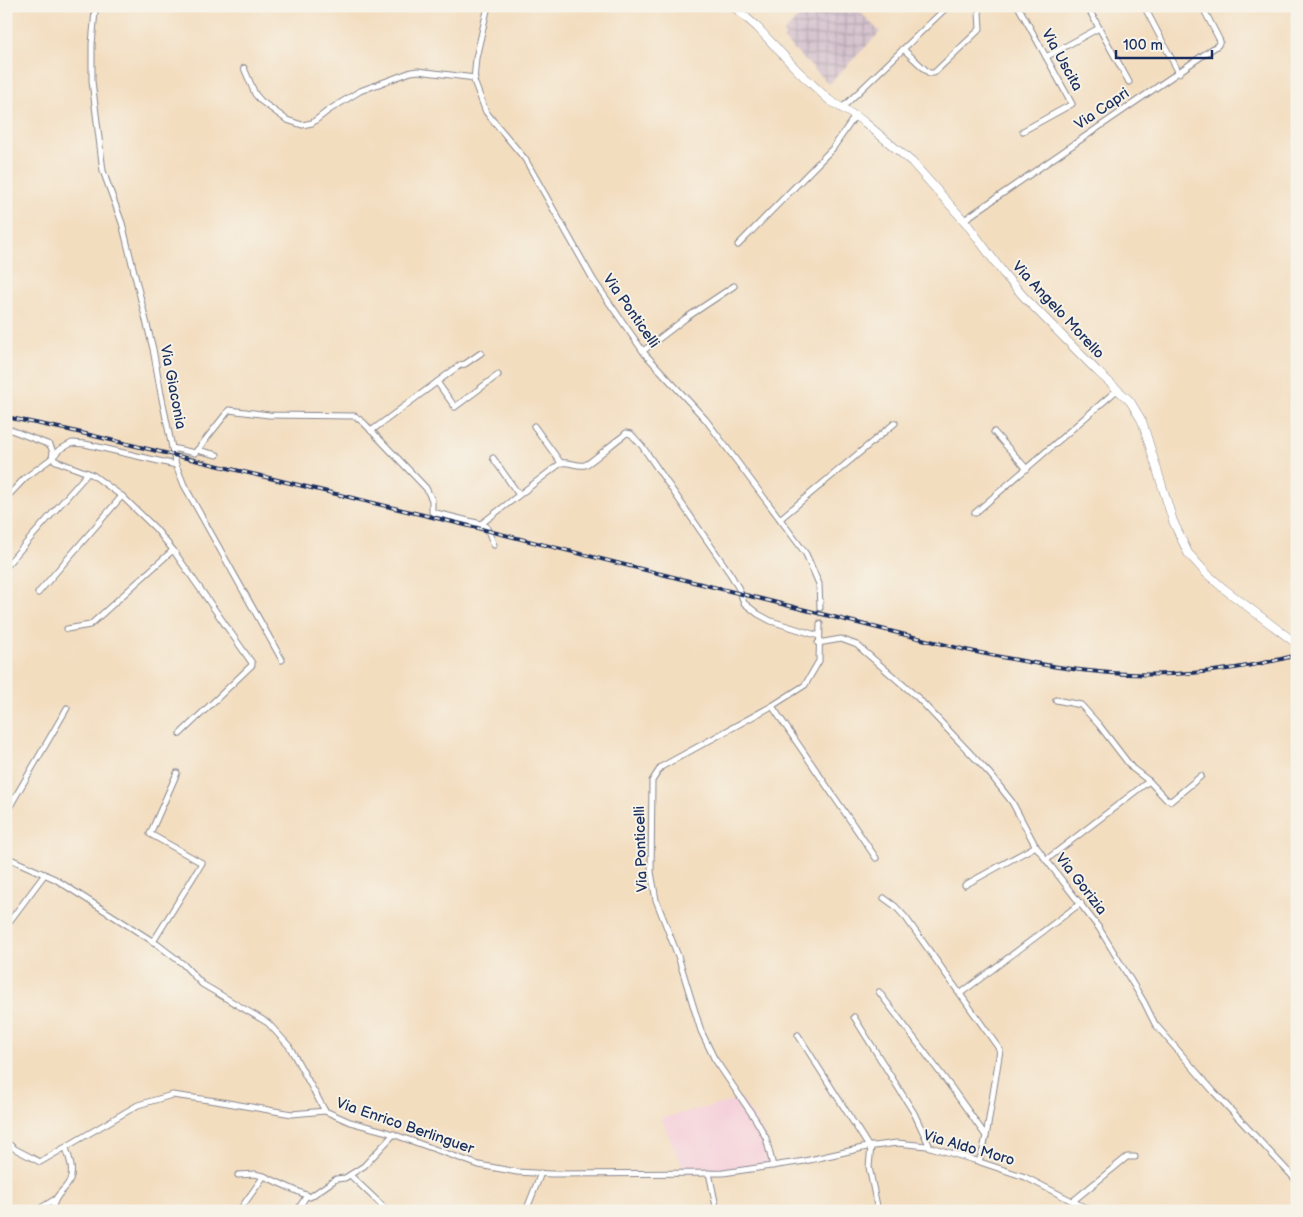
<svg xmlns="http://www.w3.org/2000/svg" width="1303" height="1217" viewBox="0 0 1303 1217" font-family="'Balsamiq Sans',sans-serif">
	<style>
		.built { fill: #f5cfda }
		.industrial { fill: url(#industrial-grid) }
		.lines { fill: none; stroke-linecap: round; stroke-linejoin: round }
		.street-tunnel { stroke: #c8baac; stroke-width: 5; stroke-dasharray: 5 2.5; stroke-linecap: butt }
		.street-casing { stroke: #87868e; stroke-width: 7 }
		.secondary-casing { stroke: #87868e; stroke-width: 9 }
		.street { stroke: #fff; stroke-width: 5 }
		.secondary { stroke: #fff; stroke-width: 8 }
		.rail-casing { stroke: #1b2f5e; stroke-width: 4 }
		.rail { stroke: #f7f3e8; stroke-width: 2; stroke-dasharray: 5.5; stroke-linecap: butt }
		.labels { text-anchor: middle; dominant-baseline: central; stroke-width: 4; stroke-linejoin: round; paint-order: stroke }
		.street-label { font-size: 15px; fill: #1b2f5e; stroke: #f7f3e8 }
	</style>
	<defs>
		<pattern id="industrial-grid" width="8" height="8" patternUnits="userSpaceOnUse" patternTransform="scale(1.25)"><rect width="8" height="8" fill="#d1bdcb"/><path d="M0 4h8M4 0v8" fill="none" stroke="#a99aa8"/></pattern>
	</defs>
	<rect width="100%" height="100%" fill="#f7f3e8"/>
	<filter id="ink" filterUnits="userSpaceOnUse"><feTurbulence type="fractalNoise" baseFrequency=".02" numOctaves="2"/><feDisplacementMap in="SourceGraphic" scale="10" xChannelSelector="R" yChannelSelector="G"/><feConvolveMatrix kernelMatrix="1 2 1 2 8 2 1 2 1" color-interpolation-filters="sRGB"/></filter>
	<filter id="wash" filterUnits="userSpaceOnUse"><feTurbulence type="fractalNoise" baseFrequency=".0096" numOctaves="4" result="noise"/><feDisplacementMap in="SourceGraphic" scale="20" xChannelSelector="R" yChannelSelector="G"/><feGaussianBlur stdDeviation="1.12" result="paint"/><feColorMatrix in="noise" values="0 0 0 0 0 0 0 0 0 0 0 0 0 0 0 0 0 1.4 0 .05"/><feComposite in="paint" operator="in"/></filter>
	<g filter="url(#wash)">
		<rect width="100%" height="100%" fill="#f3ddbf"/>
		<!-- built -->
		<path class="built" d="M742 1099 766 1138 773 1166 709 1173H685L661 1118Z"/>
		<!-- industrial -->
		<path class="industrial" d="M810 6H854L880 32 829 84 783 39 786 36 783 33Z"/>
	</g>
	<g filter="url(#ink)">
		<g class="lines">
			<!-- street-tunnel -->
			<path class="street-tunnel" d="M820 624V608"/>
			<!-- street casing -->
			<g class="street-casing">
				<g id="street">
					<path d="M92 6 95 11 92 44V81L103 171 122 223 153 349 161 394 172 448 195 453 229 410 269 415 355 416 364 423 426 488 432 500V512L481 524 561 463"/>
					<path d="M488 6 476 58 474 81 486 112 525 159 594 281 645 354 706 420 806 554 819 584 820 608"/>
					<path d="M1018 6 1072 104 1023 131"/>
					<path d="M1087 6 1129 82"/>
					<path d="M1144 6 1179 73"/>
					<path d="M903 49 929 73H934L980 29 979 12"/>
					<path d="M1046 57 1099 28"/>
					<path d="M244 68 255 94 261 101 287 120 302 125 312 123 329 110 360 91 411 72 418 71 475 78"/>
					<path d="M842 108 948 6"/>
					<path d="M964 220 1218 45 1220 41 1202 6"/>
					<path d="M738 245 833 148 855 116"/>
					<path d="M643 351 686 318 734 286"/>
					<path d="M437 382 455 407 498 375"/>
					<path d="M534 426 561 463"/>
					<path d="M6 428 50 445 53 452 52 458 56 461 93 475 123 497 155 528 173 550 252 663V665L180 734"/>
					<path d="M371 431 460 365 465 364 481 353"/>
					<path d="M994 432 1027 469"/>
					<path d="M172 448 176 465 184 485 282 660"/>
					<path d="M197 450 217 455"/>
					<path d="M493 458 519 495"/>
					<path d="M561 463C569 461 577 467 585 465 591 463 615 441 623 436L626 433 631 434 642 446 731 575 739 589 744 603 758 614 771 621 819 636"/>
					<path d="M6 498 25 478 52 458 59 450 72 443 85 444 176 465"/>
					<path d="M975 513 1117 390"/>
					<path d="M780 519 895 423"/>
					<path d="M481 524 486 526 494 545"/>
					<path d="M6 566 88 473"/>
					<path d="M38 593 122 496"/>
					<path d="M67 629 90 625 173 550"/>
					<path d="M818 643 841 639 857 645 917 697 990 774 1012 802 1035 845 1047 861 1099 928 1144 1002 1155 1024 1214 1092 1297 1181"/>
					<path d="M1056 700 1081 705 1099 725 1132 768 1149 781"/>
					<path d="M772 706 876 858"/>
					<path d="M6 813 67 708"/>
					<path d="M6 857 55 879 157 944 183 964 202 984 268 1023 289 1046 325 1111 350 1122 384 1131 479 1165 517 1172 551 1174 723 1173 805 1161 867 1147 897 1143 927 1146 974 1160 1025 1177 1092 1211"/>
					<path d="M1046 860 1149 781 1166 799 1171 801 1201 776"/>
					<path d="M965 885 1036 846"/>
					<path d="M884 898 895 906 906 918 1000 1050 987 1131 983 1150 979 1161"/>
					<path d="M6 926 45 874"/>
					<path d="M153 942 202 863 150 834 177 773"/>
					<path d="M879 992 951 1087 986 1136"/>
					<path d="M961 993 1081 903"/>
					<path d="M854 1017 914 1113 930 1147"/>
					<path d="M798 1035 869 1147"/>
					<path d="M6 1142 15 1149 40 1162 138 1105 172 1095 216 1101 292 1114 325 1111"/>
					<path d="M871 1146 869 1167 878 1211"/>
					<path d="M773 1166 766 1138 756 1120 714 1058 701 1031 678 956 656 900 651 872 652 781 661 767 772 706 805 685 819 661 820 624"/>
					<path d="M709 1173 717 1211"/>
					<path d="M238 1175 255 1174 266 1177 310 1197 336 1179 345 1178 364 1166 394 1134"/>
					<path d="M350 1175 388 1211"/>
					<path d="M1073 1201 1127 1157H1135"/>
					<path d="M36 1211 54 1200"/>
					<path d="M52 1211C55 1192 65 1192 70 1180 74 1170 69 1157 66 1148"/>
					<path d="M239 1211 264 1176"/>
					<path d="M297 1211 307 1195"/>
					<path d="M526 1211 541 1173"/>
				</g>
			</g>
			<!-- secondary casing -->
			<g class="secondary-casing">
				<path id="secondary" d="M733 6 757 27 798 71 829 100 863 121 912 162 967 224 1004 274 1024 297 1097 371 1130 401 1142 421 1173 521 1188 553 1206 573 1223 588 1297 644"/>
			</g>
			<!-- street -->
			<use href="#street" class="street"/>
			<!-- secondary -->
			<use href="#secondary" class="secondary"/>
			<!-- rail casing -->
			<g class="rail-casing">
				<path id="rail" d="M6 417 69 430 461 524 966 650C1007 658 1048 667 1090 671 1158 679 1231 673 1297 655"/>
			</g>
			<!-- rail -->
			<use href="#rail" class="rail"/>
		</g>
	</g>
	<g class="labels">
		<!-- street labels -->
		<g class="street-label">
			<text transform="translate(1062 60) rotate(61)">Via Uscita</text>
			<text transform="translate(1102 109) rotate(-34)">Via Capri</text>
			<text transform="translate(1058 310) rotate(47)">Via Angelo Morello</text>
			<text transform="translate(631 311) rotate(55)">Via Ponticelli</text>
			<text transform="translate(173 387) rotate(79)">Via Giaconia</text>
			<text transform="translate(641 849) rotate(-92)">Via Ponticelli</text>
			<text transform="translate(1081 884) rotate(52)">Via Gorizia</text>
			<text transform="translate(405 1126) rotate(19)">Via Enrico Berlinguer</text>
			<text transform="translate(969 1148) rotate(16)">Via Aldo Moro</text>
		</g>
	</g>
	<!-- margin -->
	<rect width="1303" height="1217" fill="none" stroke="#f7f3e8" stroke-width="25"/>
	<!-- scale -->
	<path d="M1116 50v8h96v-8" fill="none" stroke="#1b2f5e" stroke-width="2.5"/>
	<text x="1123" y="50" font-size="15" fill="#1b2f5e" stroke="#f7f3e8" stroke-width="4" paint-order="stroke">100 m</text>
</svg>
